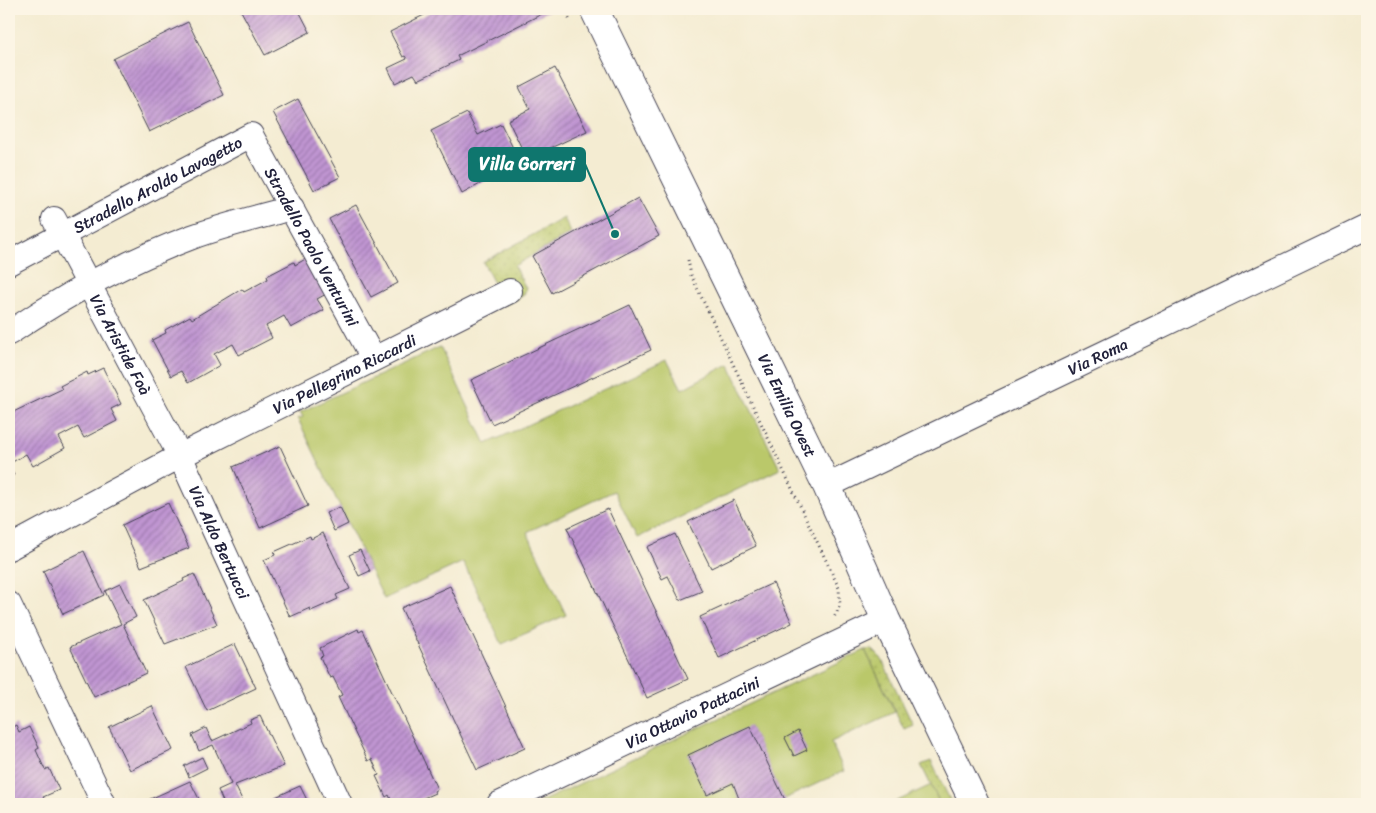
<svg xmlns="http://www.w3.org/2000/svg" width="1376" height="813" viewBox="0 0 1376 813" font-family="Sriracha,sans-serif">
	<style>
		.grass { fill: url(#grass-dots); stroke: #6e7552 }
		.park { fill: #bac86a; stroke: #6e7552 }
		.building { fill: url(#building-hatch) }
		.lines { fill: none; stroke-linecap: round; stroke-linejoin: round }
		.street-casing { stroke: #424052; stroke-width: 26 }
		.secondary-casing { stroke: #424052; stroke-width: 30 }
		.path { stroke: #424052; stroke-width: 3; stroke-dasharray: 1 4; stroke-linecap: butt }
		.street { stroke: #fff; stroke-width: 24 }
		.secondary { stroke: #fff; stroke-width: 28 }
		.labels { text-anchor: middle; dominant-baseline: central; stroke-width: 4.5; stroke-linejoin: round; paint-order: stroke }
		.street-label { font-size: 16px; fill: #22223b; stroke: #fcf5e5 }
		.leader { fill: none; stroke: #0f766e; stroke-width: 2 }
		.callout-dot { fill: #0f766e; stroke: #fcf5e5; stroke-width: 2 }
		.callout { fill: #0f766e; stroke: #0f766e; stroke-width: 2 }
		.callout-label { font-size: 18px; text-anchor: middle; font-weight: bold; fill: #fff }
	</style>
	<defs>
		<pattern id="grass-dots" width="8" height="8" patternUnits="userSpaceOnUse" patternTransform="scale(1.25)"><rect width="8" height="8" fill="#bac86a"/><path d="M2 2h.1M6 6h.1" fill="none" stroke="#a0ac5d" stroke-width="1.8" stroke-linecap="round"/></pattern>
		<pattern id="building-hatch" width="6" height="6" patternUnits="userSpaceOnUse" patternTransform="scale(1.25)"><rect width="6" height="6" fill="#c095d2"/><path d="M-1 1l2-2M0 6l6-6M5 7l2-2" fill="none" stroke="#9c79ac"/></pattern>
	</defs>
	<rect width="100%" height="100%" fill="#fcf5e5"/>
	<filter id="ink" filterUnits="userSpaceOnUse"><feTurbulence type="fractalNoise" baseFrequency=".02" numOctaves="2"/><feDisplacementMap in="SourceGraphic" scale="10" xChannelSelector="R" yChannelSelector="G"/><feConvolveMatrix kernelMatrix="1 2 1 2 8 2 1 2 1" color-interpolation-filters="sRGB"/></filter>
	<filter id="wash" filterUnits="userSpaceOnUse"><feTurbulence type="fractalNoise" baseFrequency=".0096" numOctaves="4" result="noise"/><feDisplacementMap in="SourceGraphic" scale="20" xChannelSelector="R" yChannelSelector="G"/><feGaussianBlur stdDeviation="1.12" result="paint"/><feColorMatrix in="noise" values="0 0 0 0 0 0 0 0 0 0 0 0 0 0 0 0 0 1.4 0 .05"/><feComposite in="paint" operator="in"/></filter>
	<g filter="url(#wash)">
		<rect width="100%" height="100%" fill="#f4ecd2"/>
		<!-- grass -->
		<g class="grass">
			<path d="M564 218 571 233 514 266 526 288 524 295 505 305 483 262Z"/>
			<path d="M872 649 881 658 913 725 904 729 865 650Z"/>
			<path d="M931 761 952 804H940L921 765Z"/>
		</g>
		<!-- park -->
		<g class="park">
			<path d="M440 347 486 444 667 360 682 389 729 364 780 469 637 538 614 491 527 532 566 615 502 644 463 562 384 599 298 419 303 417 300 412Z"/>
			<path d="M865 650 895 712 831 742 844 771 784 799 750 727 688 755 707 794 733 783 741 804H536Z"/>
			<path d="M931 785 940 804H891Z"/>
		</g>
		<g id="blocks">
			<!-- building -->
			<g class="building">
				<path d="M240 9H298L310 32 265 55Z"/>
				<path d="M431 9H552L457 56 459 60 418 80 414 74 395 83 388 68 407 59 405 56 403 57 390 32 432 11Z"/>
				<path d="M188 22 224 95 149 132 113 59Z"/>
				<path d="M555 68 587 131 527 159 508 120 530 109 519 87Z"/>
				<path d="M298 99 340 177 314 190 273 112Z"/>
				<path d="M467 113 478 135 501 124 520 162 462 194 431 131Z"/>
				<path d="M638 198 659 236 552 293 532 256Z"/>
				<path d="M356 205 398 283 371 297 329 219Z"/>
				<path d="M309 257 328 293 317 299 324 310 291 328 284 316 266 326 272 338 239 355 233 344 214 354 220 365 188 383 181 371 171 376 152 340 166 333 165 330 190 316 192 319 242 289 244 292 268 279 267 276 294 262 295 265Z"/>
				<path d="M630 305 651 350 492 424 471 380Z"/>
				<path d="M103 368 121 404 111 409 117 421 84 438 78 427 59 437 65 448 33 466 26 454 9 464V414L62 389 60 386 87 372 88 375Z"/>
				<path d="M280 446 308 506 260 528 233 467Z"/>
				<path d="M9 466 14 475 9 478Z"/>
				<path d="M734 500 756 546 711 568 688 522Z"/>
				<path d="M168 503 189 548 141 567 122 525Z"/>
				<path d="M340 507 348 524 334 531 326 513Z"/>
				<path d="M608 509 688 679 647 698 567 528Z"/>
				<path d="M323 533 350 589 336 595 338 599 311 611 310 608 290 617 264 560 275 555 274 552 310 536 311 539Z"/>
				<path d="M675 534 702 591 680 600 668 576 662 579 647 547Z"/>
				<path d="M360 550 370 571 359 576 349 555Z"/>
				<path d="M84 551 104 595 63 614 43 571Z"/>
				<path d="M194 574 217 624 165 644 144 600 184 581 183 579Z"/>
				<path d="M773 583 792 623 719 658 700 617Z"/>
				<path d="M120 584 136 617 123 624 146 673 94 697 70 647 121 624 105 591Z"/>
				<path d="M450 586 525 748 477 770 401 608Z"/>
				<path d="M358 629 359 632 363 630 437 789 434 791 435 793 410 804H393L389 795 386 797 376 776 379 775 372 759 368 761 338 697 342 695 333 677 330 678 320 657 323 656 320 648Z"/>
				<path d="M235 644 256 688 207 711 186 667Z"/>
				<path d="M152 706 173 750 130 770 109 727Z"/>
				<path d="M260 716 284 766 235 785 244 804H224L218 790 231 784 213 745 199 751 192 735 206 728 212 741 251 723 250 720Z"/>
				<path d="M16 725 19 732 29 727 39 748 36 750 45 770 49 768 59 790 43 797 46 803 44 804H9V729Z"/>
				<path d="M750 726 776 781 787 804H741L733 783 707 795 688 755Z"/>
				<path d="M798 731 807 750 794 756 785 738Z"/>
				<path d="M202 757 207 768 189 777 184 766Z"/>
				<path d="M190 781 200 801 198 804H139Z"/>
				<path d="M300 786 309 804H260Z"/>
			</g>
		</g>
	</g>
	<g filter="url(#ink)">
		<use href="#blocks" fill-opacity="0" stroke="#424052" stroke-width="1"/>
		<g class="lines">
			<!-- street casing -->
			<g class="street-casing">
				<g id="street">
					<path id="s1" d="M54 219 180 456 510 291"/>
					<path id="s2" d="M9 263 251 135 373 358"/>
					<path d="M9 333C65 295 128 261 192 237 225 225 258 217 292 208"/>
					<path id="s3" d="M827 486 1367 227"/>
					<path id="s4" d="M9 548 180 456 340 804"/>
					<path d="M9 604 104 804"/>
					<path id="s5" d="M499 804 886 620"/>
				</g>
			</g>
			<!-- secondary casing -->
			<g class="secondary-casing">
				<g id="secondary">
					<path id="s6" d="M594 9 827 486 886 620 975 804"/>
				</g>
			</g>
			<!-- path -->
			<g class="path">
				<path d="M565 9 570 21"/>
				<path d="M688 260 691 275 839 588 840 606 833 619"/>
			</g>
			<!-- street -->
			<use href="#street" class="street"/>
			<!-- secondary -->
			<use href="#secondary" class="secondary"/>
		</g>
	</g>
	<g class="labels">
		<!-- street labels -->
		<g class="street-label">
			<text stroke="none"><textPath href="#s2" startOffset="168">Stradello Aroldo Lavagetto</textPath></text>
			<text stroke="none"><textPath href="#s2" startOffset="401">Stradello Paolo Venturini</textPath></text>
			<text stroke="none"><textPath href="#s1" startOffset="142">Via Aristide Foà</textPath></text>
			<text stroke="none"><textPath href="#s3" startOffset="300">Via Roma</textPath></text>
			<text stroke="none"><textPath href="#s1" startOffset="452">Via Pellegrino Riccardi</textPath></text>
			<text stroke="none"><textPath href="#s6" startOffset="441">Via Emilia Ovest</textPath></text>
			<text stroke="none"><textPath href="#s4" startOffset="289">Via Aldo Bertucci</textPath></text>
			<text stroke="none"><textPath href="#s5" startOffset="214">Via Ottavio Pattacini</textPath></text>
		</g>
	</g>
	<!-- callouts -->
	<path class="leader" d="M615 234L585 164"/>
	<circle class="callout-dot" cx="615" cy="234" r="5"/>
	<rect class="callout" x="469" y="148" width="116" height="33" rx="5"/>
	<g class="callout-label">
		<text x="527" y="170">Villa Gorreri</text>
	</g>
	<!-- margin -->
	<rect width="1376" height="813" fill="none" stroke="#fcf5e5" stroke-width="30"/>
</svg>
